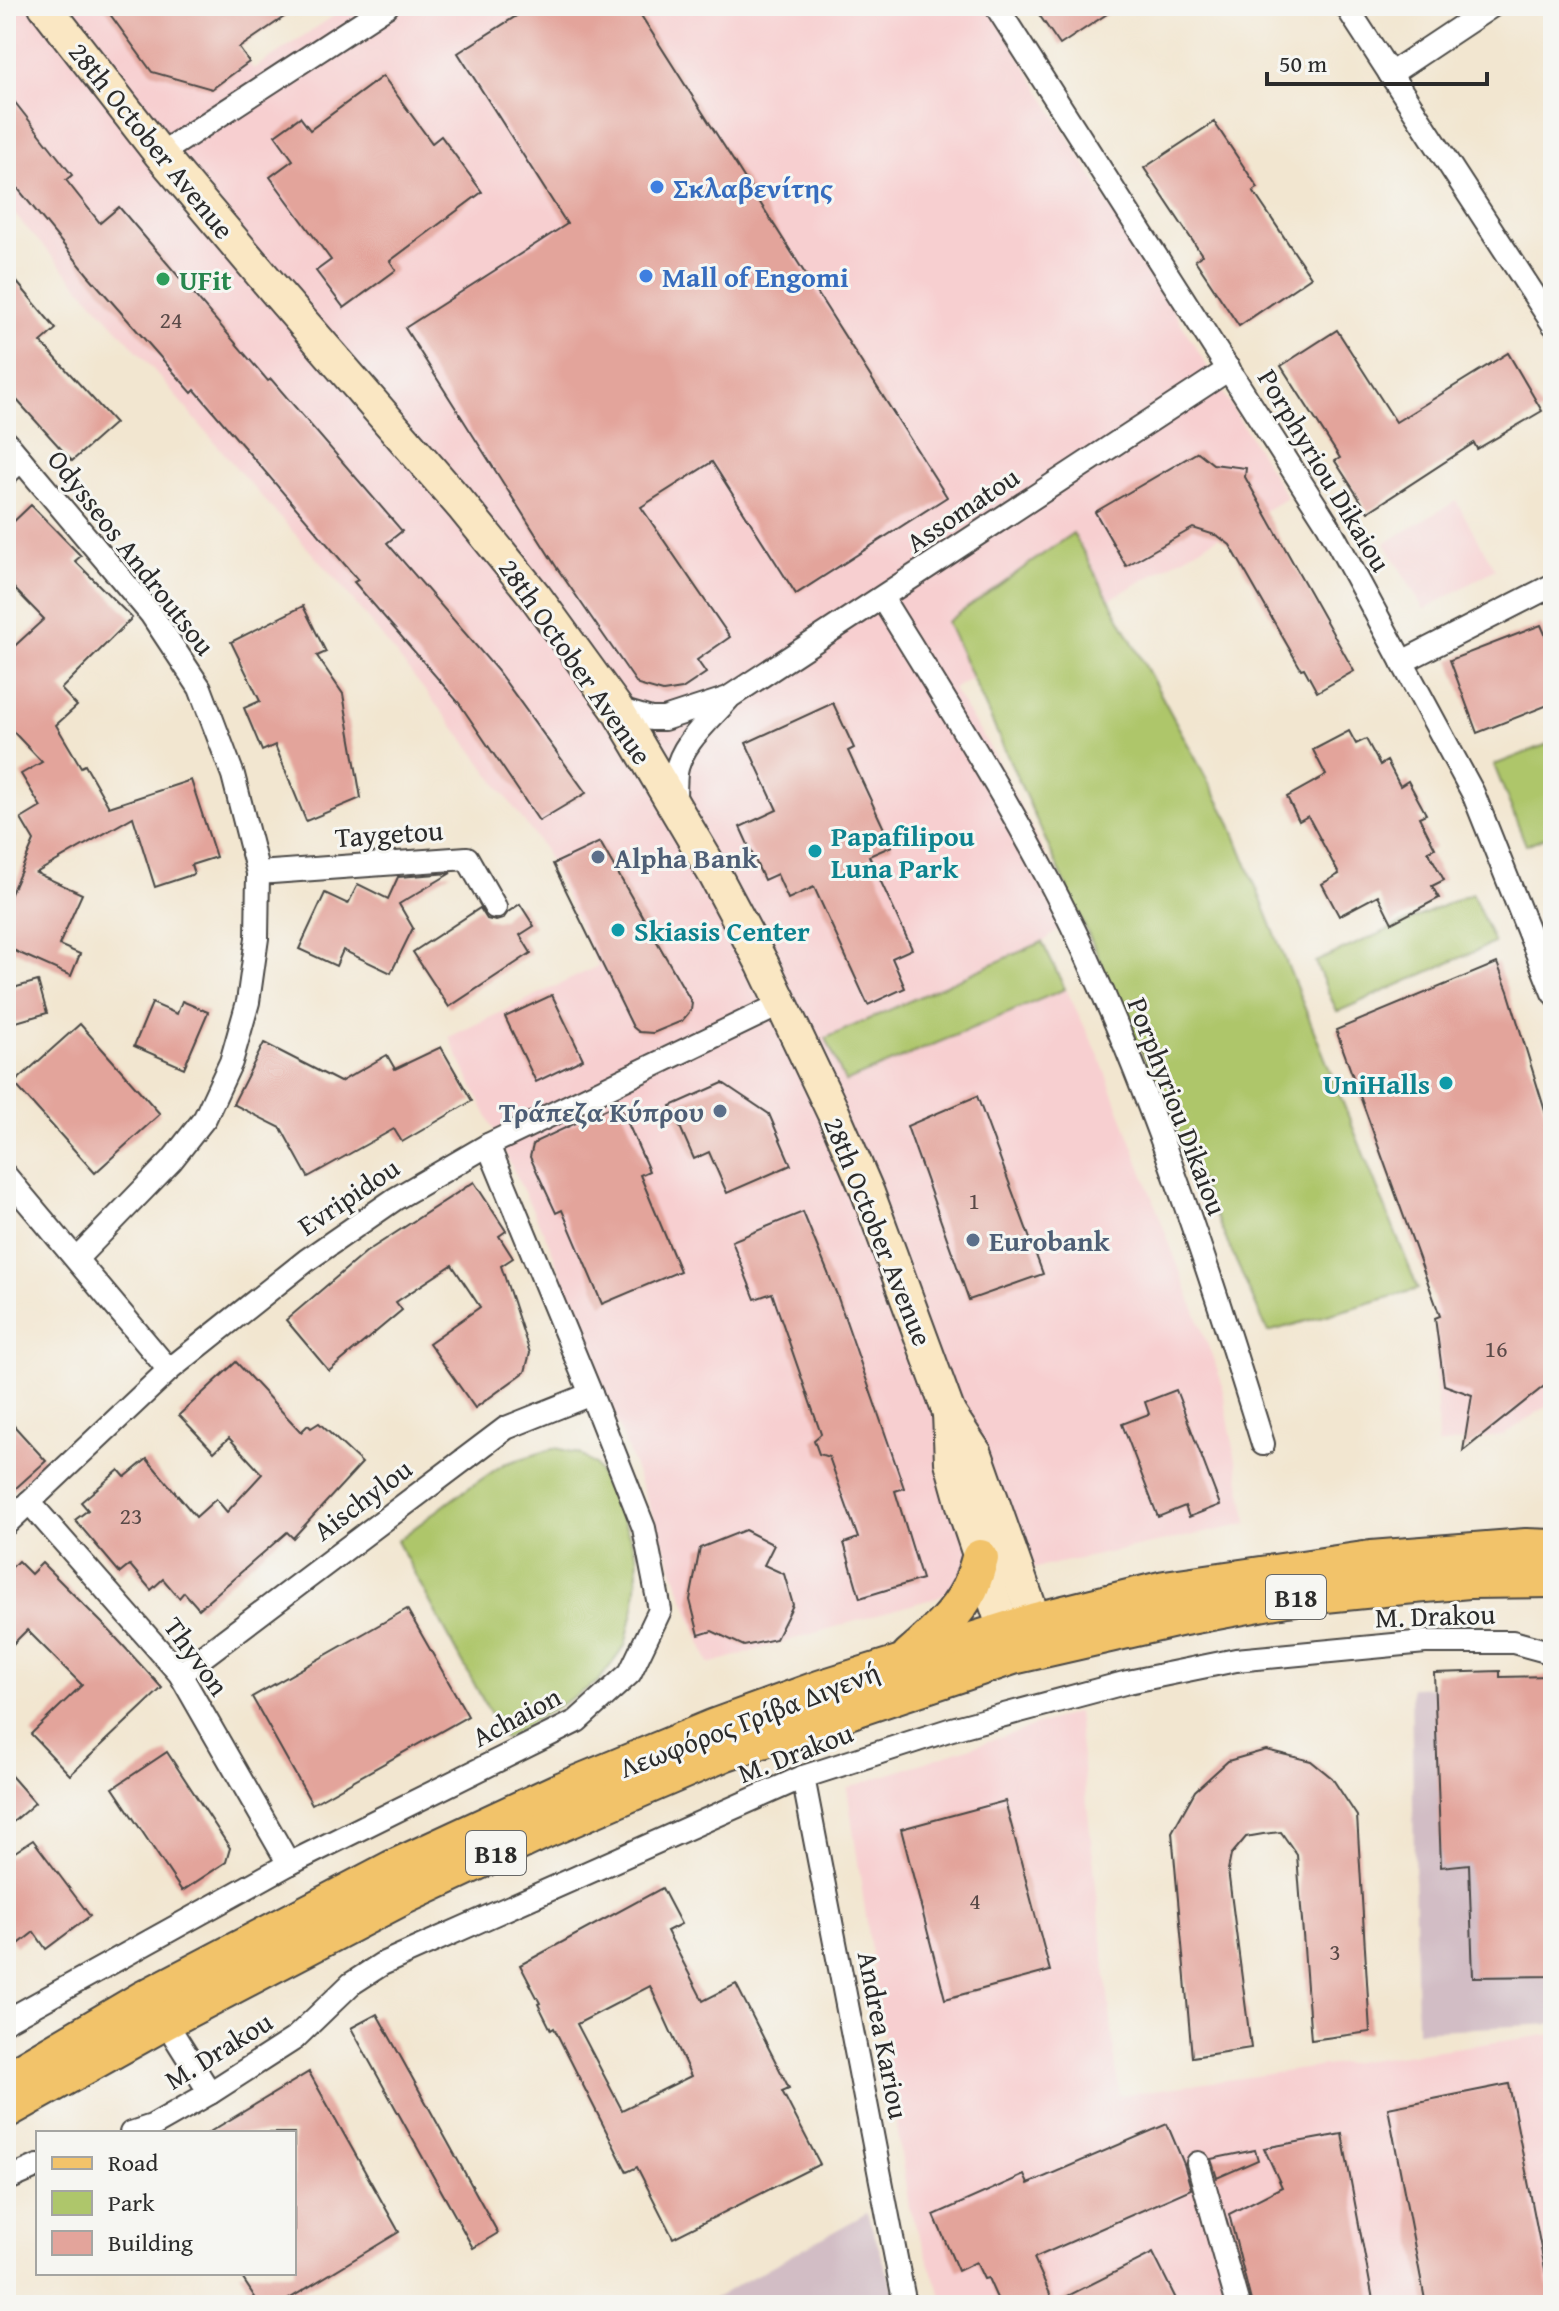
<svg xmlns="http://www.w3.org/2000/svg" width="1559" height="2311" viewBox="0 0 1559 2311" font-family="'Gentium Book Plus',serif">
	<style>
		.built { fill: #f7cfd0 }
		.industrial { fill: #d2bdc5 }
		.green { fill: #aec66b; stroke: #6c784b; stroke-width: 2 }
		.building { fill: #e3a49b; fill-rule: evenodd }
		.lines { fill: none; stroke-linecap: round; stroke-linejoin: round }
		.minor-casing { stroke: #494744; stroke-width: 26 }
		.secondary-casing { stroke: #494744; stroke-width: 36 }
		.primary-casing { stroke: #494744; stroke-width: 40 }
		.minor { stroke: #fff; stroke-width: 22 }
		.secondary { stroke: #fae7c3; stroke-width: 32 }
		.primary { stroke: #f2c36a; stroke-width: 36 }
		.shop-dot { fill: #3f7fe0; stroke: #f6f6f2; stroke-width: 3 }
		.leisure-dot { fill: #2e9e5b; stroke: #f6f6f2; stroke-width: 3 }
		.culture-dot { fill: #0f9aa8; stroke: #f6f6f2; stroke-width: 3 }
		.service-dot { fill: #5c6f8a; stroke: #f6f6f2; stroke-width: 3 }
		.labels { text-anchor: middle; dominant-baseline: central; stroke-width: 6; stroke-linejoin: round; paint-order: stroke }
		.number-label { font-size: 24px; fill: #594947 }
		.shield { fill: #f6f6f2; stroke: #686867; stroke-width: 2 }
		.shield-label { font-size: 26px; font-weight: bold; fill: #2b2b2b }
		.street-label { font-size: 28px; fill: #2b2b2b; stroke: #f6f6f2 }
		.shop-label { font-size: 28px; font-weight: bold; fill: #366cbe; stroke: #f6f6f2; text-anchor: start }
		.leisure-label { font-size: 28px; font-weight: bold; fill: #27864d; stroke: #f6f6f2; text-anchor: start }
		.culture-label { font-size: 28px; font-weight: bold; fill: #0d838f; stroke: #f6f6f2; text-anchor: start }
		.service-label { font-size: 28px; font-weight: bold; fill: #4e5e75; stroke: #f6f6f2; text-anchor: start }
	</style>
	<rect width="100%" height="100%" fill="#f6f6f2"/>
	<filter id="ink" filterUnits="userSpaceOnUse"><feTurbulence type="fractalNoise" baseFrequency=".0125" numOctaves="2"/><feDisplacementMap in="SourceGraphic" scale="16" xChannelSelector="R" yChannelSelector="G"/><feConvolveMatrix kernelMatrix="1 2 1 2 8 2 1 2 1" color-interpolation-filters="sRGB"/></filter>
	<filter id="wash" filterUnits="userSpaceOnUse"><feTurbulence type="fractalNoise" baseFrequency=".006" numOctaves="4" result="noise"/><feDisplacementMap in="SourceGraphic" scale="32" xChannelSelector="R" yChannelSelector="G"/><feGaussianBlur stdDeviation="1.8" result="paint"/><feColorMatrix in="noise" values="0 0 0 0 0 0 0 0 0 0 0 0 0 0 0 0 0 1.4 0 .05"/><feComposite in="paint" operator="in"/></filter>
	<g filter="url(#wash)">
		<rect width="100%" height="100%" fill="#f2e6d0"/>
		<!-- built -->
		<g class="built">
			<path d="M6 6H210L253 69 349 6H989L1287 498 953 689 995 756 1076 916 1043 942 1099 1056 1221 1380 1248 1524 1040 1567 709 1664 550 1246 449 1037 598 966 544 849 469 746 343 588 244 477 140 354 6 205Z"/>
			<path d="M1456 501 1495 569 1424 610 1385 543Z"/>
			<path d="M1553 1266V1402L1504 1435 1438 1445 1434 1303Z"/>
			<path d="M1077 1712 1119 2095 1553 2034V2305H945L909 2208 847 1788Z"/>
		</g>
		<!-- industrial -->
		<g class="industrial">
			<path d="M1553 1684V2024L1417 2031 1411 1688Z"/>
			<path d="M867 2213 899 2305H702Z"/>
		</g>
		<!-- green -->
		<g class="green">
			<path d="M1073 533 1229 820 1418 1289 1268 1332 947 622Z"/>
			<path d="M1553 742V834L1526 845 1494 765Z"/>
			<path d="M1472 893 1494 943 1337 1012 1315 962Z"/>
			<path d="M1042 942 1065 989 845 1082 826 1038Z"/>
			<path d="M556 1448 579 1454 595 1465 618 1508 638 1557 635 1603 625 1646 598 1682 504 1739 397 1541 454 1498 504 1464Z"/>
		</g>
		<g id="blocks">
			<!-- building -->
			<g class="building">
				<path d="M104 6H300L239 48 249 62 212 89 152 72Z"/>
				<path d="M532 6H635L947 497 796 594 712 462 641 507 730 637 697 660 706 673 682 689 663 692 638 685 557 568 405 328 567 224 458 53Z"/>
				<path d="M1033 6H1119L1060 45Z"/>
				<path d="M383 76 432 143 441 136 482 192 390 261 396 270 344 308 316 271 331 260 270 177 293 160 275 135 300 117 310 130Z"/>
				<path d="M6 91 72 175 66 180 100 223 119 207 268 381 271 379 402 531 387 543 497 670 586 793 539 821 459 703 354 582 358 580 195 390 192 393 88 275 6 174Z"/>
				<path d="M1214 122 1258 188 1253 191 1311 277 1239 326 1195 260 1202 255 1144 168Z"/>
				<path d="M6 269 56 329 41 342 115 423 72 461 6 388Z"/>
				<path d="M1337 330 1396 422 1508 353 1542 411 1477 449 1474 443 1368 512 1335 461 1340 458 1281 366Z"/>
				<path d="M1198 452 1213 464 1246 468 1245 477 1354 671 1317 692 1304 668 1301 669 1230 545 1218 536 1193 528 1126 566 1095 512Z"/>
				<path d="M31 505 81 556 75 561 132 618 61 689 77 706 56 725 81 767 85 765 109 807 191 780 216 857 191 865 194 874 155 887 133 817 36 873 82 894 59 945 80 954 71 976 6 947V905L34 841 21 819 41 807 21 774 42 762 6 724V654L44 619 6 580V529Z"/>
				<path d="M303 606 326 652 317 656 343 694 361 798 306 821 275 745 262 751 244 708 260 701 231 642Z"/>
				<path d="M1541 625 1553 652V703L1477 733 1450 660Z"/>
				<path d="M833 703 854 748 848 751 892 846 869 856 912 949 892 958 905 988 868 1005 814 887 788 899 777 874 764 880 740 827 777 810 746 743Z"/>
				<path d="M1349 731 1356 744 1366 739 1380 765 1387 761 1400 786 1408 781 1426 814 1419 817 1435 848 1428 851 1444 880 1432 886 1439 898 1392 923 1378 895 1339 916 1322 884 1339 874 1308 816 1299 821 1287 797 1326 775 1313 750Z"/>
				<path d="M600 842 692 1003 691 1010 682 1021 653 1033 639 1032 633 1027 553 864Z"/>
				<path d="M451 873 399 904 413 928 391 973 343 950 336 966 299 949 325 893 348 904 358 884 388 899 398 877Z"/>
				<path d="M520 904 534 926 520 935 531 953 449 1007 413 952 480 908 487 919 496 921 503 919 508 912Z"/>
				<path d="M1497 963 1508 991 1553 1137V1379L1463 1451 1472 1395 1444 1385 1435 1318 1440 1316 1336 1030Z"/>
				<path d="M38 981 47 1013 6 1025V990Z"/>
				<path d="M552 995 583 1059 536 1082 505 1017Z"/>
				<path d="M182 1001 208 1012 184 1068 134 1046 152 1003 177 1014Z"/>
				<path d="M80 1024 160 1114 95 1173 14 1083Z"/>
				<path d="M264 1043 340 1082 387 1055 395 1069 441 1047 472 1101 402 1142 394 1129 308 1177 281 1128 233 1104Z"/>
				<path d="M723 1083 769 1114 791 1165 727 1193 709 1152 694 1159 671 1106Z"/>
				<path d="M977 1096 1043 1274 969 1300 907 1126Z"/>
				<path d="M619 1103 649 1171 640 1175 680 1271 602 1304 562 1210 556 1213 530 1157 533 1145 537 1141Z"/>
				<path d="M474 1182 506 1231 499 1236 513 1258 501 1266 530 1353 525 1372 475 1408 429 1343 480 1307 452 1265 396 1302 402 1310 329 1371 286 1320 366 1252Z"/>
				<path d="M803 1212 837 1295 904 1488 895 1491 922 1579 860 1598 844 1543 858 1538 829 1457 819 1454 814 1440 821 1434 772 1293 755 1299 732 1241Z"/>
				<path d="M236 1362 301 1432 308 1425 311 1428 319 1423 362 1463 293 1538 287 1532 199 1609 184 1592 179 1598 163 1579 151 1590 130 1565 120 1573 75 1520 88 1510 81 1502 119 1470 125 1477 147 1459 196 1517 216 1499 227 1512 262 1474 229 1438 214 1452 179 1415Z"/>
				<path d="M1176 1390 1220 1505 1189 1517 1185 1506 1158 1517 1122 1424 1149 1414 1145 1402Z"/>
				<path d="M6 1417 46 1461 6 1497Z"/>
				<path d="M745 1530 774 1545 764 1565 784 1574 793 1605 776 1639 744 1646 712 1631 699 1635 690 1600 700 1548Z"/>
				<path d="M18 1561 31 1574 42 1563 108 1629 162 1688 70 1775 31 1734 82 1685 27 1630 6 1651V1573Z"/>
				<path d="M407 1609 468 1716 312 1804 252 1697Z"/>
				<path d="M1500 1671V1677L1553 1676V1976L1473 1977 1469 1864 1441 1867 1434 1673Z"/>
				<path d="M1266 1750 1311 1761 1332 1778 1357 1816 1370 2032 1311 2040 1297 1855 1281 1832 1263 1834 1246 1837 1231 1855 1228 1870 1251 2048 1192 2057 1172 1832 1195 1791 1228 1761Z"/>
				<path d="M167 1752 230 1848 226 1862 182 1891 113 1788Z"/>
				<path d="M6 1770 35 1803 6 1828Z"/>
				<path d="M1005 1801 1050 1971 945 1999 901 1829Z"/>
				<path d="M33 1840 90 1916 46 1949 34 1932 16 1946 6 1933V1858Z"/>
				<path d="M662 1888 681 1924 667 1931 703 2001 736 1984 789 2088 782 2091 820 2164 673 2238 637 2167 627 2172 554 2028 551 2030 538 2004 540 2003 520 1965ZM650 1986 691 2076 622 2110 577 2024Z"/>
				<path d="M377 2014 498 2233 473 2248 351 2028Z"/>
				<path d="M309 2072 399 2232 279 2305H260L239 2273H294V2133H208Z"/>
				<path d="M1509 2084 1552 2305H1426L1388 2108Z"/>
				<path d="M1167 2124 1184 2164 1191 2189 1034 2258 1054 2303 1153 2253 1179 2305H1000L988 2278 984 2279 976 2262 958 2271 934 2215 1024 2175 1028 2184Z"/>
				<path d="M1342 2134 1374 2305H1252L1229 2214 1282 2187 1264 2148Z"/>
				<path d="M1255 2150 1258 2160 1217 2178 1211 2159Z"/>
			</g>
		</g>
	</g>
	<g filter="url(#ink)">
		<use href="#blocks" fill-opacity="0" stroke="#494744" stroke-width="2"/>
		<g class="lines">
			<!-- minor casing -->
			<g class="minor-casing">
				<g id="minor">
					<path d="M996 6 1328 525 1473 793 1553 993"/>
					<path d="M1346 6 1553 324"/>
					<path d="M1390 74 1492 6"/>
					<path d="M160 154 387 6"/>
					<path d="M6 442 151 614 200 688 233 775 258 873 257 938 248 1002 231 1062 205 1118 171 1161 77 1258"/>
					<path d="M6 474 21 460"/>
					<path d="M882 598C954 715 1028 830 1086 955 1158 1113 1212 1278 1263 1444"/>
					<path d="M1402 662 1553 585"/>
					<path d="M617 709 651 719H664L728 698 1229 369"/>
					<path d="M675 806C675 795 675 784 676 773 681 743 709 721 728 699"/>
					<path d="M258 873 467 858 495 907"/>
					<path d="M6 1176 169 1370"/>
					<path d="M29 1502 180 1674 289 1864"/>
					<path d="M6 1524 169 1370 307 1260 395 1199 488 1145 781 1004"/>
					<path d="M180 1674 506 1428 591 1394"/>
					<path d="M803 1777 905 2305"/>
					<path d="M6 2021 289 1864 577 1721 630 1673 660 1610 644 1528 591 1394 488 1145"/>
					<path d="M165 2021 210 2093"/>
					<path d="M131 2133 152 2126 210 2093 294 2039 351 1984 382 1964 803 1777 952 1729 1128 1682 1236 1660 1425 1642H1513L1553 1653"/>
					<path d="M1198 2163 1238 2305"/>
					<path d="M6 2180 38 2166"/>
				</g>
			</g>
			<!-- secondary casing -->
			<g class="secondary-casing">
				<g id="secondary">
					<path d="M45 6 160 154 279 295 462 506 535 596 617 709 715 875 763 965 833 1112 868 1193 949 1413 976 1454 1043 1644"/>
					<path d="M949 1413 951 1462 966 1516 1012 1653"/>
				</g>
			</g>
			<!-- primary casing -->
			<g class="primary-casing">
				<g id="primary">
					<path d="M910 1656C932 1637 956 1616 970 1588 974 1579 977 1568 980 1558"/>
					<path d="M6 2080 142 2000 392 1869 558 1792 715 1727 822 1688 1036 1621 1165 1589 1371 1559 1526 1547 1553 1548"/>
					<path d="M6 2110 165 2021 402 1897 545 1830 726 1752 1013 1656 1184 1617 1286 1598 1403 1586 1469 1580 1553 1579"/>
				</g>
			</g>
			<!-- minor -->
			<use href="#minor" class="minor"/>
			<!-- secondary -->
			<use href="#secondary" class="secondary"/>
			<!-- primary -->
			<use href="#primary" class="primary"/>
		</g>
	</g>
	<!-- markers -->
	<g class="shop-dot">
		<circle cx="657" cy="187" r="8"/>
		<circle cx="646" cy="276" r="8"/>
	</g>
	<circle class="leisure-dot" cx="163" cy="279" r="8"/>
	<g class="culture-dot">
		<circle cx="815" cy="851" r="8"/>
		<circle cx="618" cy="930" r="8"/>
		<circle cx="1446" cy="1083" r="8"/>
	</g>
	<g class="service-dot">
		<circle cx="598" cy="857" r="8"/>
		<circle cx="720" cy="1111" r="8"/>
		<circle cx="973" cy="1240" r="8"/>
	</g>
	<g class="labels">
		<!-- number labels -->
		<g class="number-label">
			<text x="171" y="319">24</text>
			<text x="974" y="1200">1</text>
			<text x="1496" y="1348">16</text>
			<text x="131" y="1515">23</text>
			<text x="975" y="1900">4</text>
			<text x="1335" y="1951">3</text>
		</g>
		<!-- shield labels -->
		<g class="shield">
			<rect x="1266" y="1575" width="60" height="44" rx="6"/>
			<rect x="466" y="1831" width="60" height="44" rx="6"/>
		</g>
		<g class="shield-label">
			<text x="1296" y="1597">B18</text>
			<text x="496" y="1853">B18</text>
		</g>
		<!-- street labels -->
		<g class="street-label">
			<text transform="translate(152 140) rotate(51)">28th October Avenue</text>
			<text transform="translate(1325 470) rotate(59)">Porphyriou Dikaiou</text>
			<text transform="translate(962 509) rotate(-34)">Assomatou</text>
			<text transform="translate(132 552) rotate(52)">Odysseos Androutsou</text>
			<text transform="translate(576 661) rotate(55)">28th October Avenue</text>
			<text transform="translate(389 833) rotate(-4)">Taygetou</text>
			<text transform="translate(1178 1106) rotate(69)">Porphyriou Dikaiou</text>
			<text transform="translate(348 1196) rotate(-34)">Evripidou</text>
			<text transform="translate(879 1231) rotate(68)">28th October Avenue</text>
			<text transform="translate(362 1499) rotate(-37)">Aischylou</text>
			<text transform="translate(1435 1615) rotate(-2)">M. Drakou</text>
			<text transform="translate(197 1656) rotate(54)">Thyvon</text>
			<text transform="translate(516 1716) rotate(-28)">Achaion</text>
			<text transform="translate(749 1719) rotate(-21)">Λεωφόρος Γρίβα Διγενή</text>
			<text transform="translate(795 1752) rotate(-21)">M. Drakou</text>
			<text transform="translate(884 2035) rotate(79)">Andrea Kariou</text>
			<text transform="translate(218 2050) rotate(-32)">M. Drakou</text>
		</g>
		<!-- shop labels -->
		<g class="shop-label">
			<text x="673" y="187">Σκλαβενίτης</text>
			<text x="662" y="276">Mall of Engomi</text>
		</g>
		<!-- leisure labels -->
		<g class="leisure-label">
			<text x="179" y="279">UFit</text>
		</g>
		<!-- culture labels -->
		<g class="culture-label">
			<text x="831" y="835">Papafilipou<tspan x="831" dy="32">Luna Park</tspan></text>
			<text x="634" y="930">Skiasis Center</text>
			<text x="1430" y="1083" text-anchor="end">UniHalls</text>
		</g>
		<!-- service labels -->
		<g class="service-label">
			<text x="614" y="857">Alpha Bank</text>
			<text x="704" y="1111" text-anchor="end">Τράπεζα Κύπρου</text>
			<text x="989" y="1240">Eurobank</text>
		</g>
	</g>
	<!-- margin -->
	<rect width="1559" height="2311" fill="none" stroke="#f6f6f2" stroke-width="32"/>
	<!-- legend -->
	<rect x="36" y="2131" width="260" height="144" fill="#f6f6f2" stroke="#a5a5a2" stroke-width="2"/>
	<rect x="52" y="2157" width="40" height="12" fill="#f2c36a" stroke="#a5a5a2" stroke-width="2"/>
	<text x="108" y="2171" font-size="24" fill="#2b2b2b">Road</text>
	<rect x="52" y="2191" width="40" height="24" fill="#aec66b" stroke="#a5a5a2" stroke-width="2"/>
	<text x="108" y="2211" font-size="24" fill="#2b2b2b">Park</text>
	<rect x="52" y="2231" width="40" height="24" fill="#e3a49b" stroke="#a5a5a2" stroke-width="2"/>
	<text x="108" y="2251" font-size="24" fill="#2b2b2b">Building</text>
	<!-- scale -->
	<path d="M1267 72v12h220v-12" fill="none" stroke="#2b2b2b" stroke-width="4"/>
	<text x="1279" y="72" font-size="24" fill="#2b2b2b" stroke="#f6f6f2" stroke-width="6" paint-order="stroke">50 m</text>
</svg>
